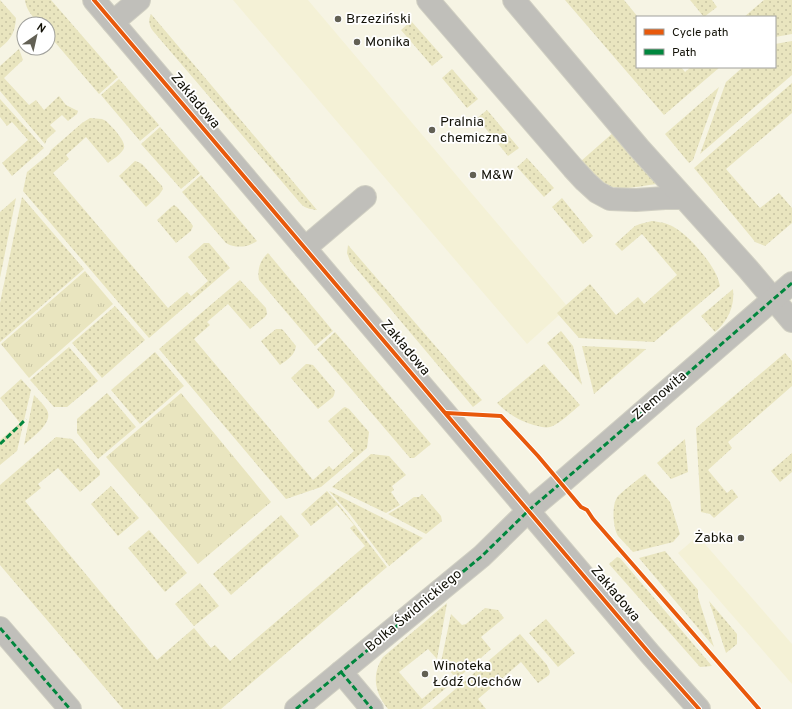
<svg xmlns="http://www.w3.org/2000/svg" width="792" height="709" viewBox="0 0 792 709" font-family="Overpass,sans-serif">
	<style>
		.built { fill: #f4f1d6 }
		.grass { fill: url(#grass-dots) }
		.park { fill: url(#park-tufts) }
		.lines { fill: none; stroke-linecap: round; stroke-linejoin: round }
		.minor-casing { stroke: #d0cfc2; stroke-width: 24 }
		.minor { stroke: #c0bfba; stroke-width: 22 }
		.quiet { stroke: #00873e; stroke-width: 3; stroke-dasharray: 6 3; stroke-linecap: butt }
		.cycleway-casing { stroke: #fff; stroke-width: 6 }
		.cycleway { stroke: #e8590c; stroke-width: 4 }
		.poi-dot { fill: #626054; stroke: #fff; stroke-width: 1.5 }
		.labels { text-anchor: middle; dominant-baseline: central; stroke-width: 3.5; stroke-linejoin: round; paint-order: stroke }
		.poi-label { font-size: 14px; fill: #121107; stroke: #fff; text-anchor: start }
		.street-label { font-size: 14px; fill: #121107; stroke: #fff }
	</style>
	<defs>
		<pattern id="grass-dots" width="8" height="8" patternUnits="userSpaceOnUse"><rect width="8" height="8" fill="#e9e5bf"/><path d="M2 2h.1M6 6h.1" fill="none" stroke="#c7c3a3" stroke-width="1.8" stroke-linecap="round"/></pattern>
		<pattern id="park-tufts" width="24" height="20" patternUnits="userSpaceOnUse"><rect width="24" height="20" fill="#e9e5bf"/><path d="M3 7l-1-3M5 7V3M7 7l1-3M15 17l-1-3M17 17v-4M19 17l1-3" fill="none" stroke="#c7c3a3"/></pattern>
	</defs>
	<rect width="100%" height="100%" fill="#f6f4e4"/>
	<!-- built -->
	<g class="built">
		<path d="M233 0H308L568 307 527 344Z"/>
		<path d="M698 536 792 644V684L678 553Z"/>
	</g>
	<!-- grass -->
	<g class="grass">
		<path d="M0 0 16 18C15 33 11 39 0 48Z"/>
		<path d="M25 0H51L118 77 99 94 48 34V24H40C33 17 26 10 25 0Z"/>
		<path d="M565 0H624L638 17H637V67H681L685 72 691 67H720L664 115Z"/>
		<path d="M690 0H712L717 7 704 17Z"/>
		<path d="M764 0H792V34L775 37V17H744Z"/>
		<path d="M151 14 317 210C311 209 306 209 301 204L153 31C149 26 148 20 151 14Z"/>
		<path d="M411 21 443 57 432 66 401 30Z"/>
		<path d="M792 41V75L700 154 726 82 743 67H775V44Z"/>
		<path d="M19 49 23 60 4 78 29 105 36 100 44 110 59 96 66 105 78 111 77 114 68 121 62 115 50 125 56 131 47 139 45 144 0 91V66Z"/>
		<path d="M452 69 478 99 467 108 442 78Z"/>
		<path d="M119 79 159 125 140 141 101 95Z"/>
		<path d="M792 83V113L726 169 760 208 779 193 792 208V223L765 246 755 242 752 238 694 168Z"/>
		<path d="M719 87 693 160 689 163 665 134Z"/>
		<path d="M0 99 44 148 12 176 2 163 28 140 12 122 7 126 0 117Z"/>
		<path d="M487 110 519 148 508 156 477 118Z"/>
		<path d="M90 118 102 119 106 121C111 126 129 143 123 150 120 155 113 159 108 163L86 137 66 155 69 159 53 173 168 308 187 292 191 296 208 281 188 257 204 243H209L230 268 149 338 23 191 27 172 49 154 51 150 82 123Z"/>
		<path d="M160 127 200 173 181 189 141 144Z"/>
		<path d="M614 132 657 184C640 186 615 193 600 182 593 177 587 168 581 161Z"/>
		<path d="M527 158 554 188 544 197 517 167Z"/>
		<path d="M135 161 138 162 142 164 162 186 163 189 159 195 146 207 119 176Z"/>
		<path d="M201 175 257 241C248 247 236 249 226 243L182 192Z"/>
		<path d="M22 197 84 269 0 342V303Z"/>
		<path d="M16 198 0 278V212Z"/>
		<path d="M562 198 593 236 583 244 552 207Z"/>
		<path d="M174 205 177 207 191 223 193 226 191 231 176 243 157 220 170 208Z"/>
		<path d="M652 221C657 222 662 222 667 224 684 229 708 258 716 274 718 278 719 282 720 286L654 342 579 338 557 313 590 284 616 315 638 297 644 304 677 275 642 234 622 251 615 244 635 226 640 224Z"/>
		<path d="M348 245 482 400 473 407 350 261 347 253Z"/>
		<path d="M268 253 333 331 315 346 259 280C257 270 260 260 268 253Z"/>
		<path d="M240 280 266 308 267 314 265 317 250 329 228 304 207 322 210 325 194 339 313 480 329 466 333 470 354 451 328 421 343 408 345 407 349 409 369 432 367 448 321 487 286 499 159 349Z"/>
		<path d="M733 289C735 306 728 321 715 332L701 316Z"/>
		<path d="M115 306 145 340 102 378 72 343Z"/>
		<path d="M276 329H281L283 330 296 346C295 355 287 360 280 365L261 341Z"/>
		<path d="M561 331 573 346 582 385 547 343Z"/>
		<path d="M335 332 431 444 414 458H410L317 349Z"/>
		<path d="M582 346 646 349 594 394Z"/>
		<path d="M69 347 98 381 67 407H54L30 380Z"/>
		<path d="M155 352 184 386 140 424 111 390Z"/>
		<path d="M785 353 792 361V386L728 442 732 448 708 470 727 493 732 489 738 497 714 518 710 514 701 512 696 428Z"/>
		<path d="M306 364H308L313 365 335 391 334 395 333 397 318 409 291 378Z"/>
		<path d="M544 364 580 405C573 411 558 425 550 427 546 428 541 427 538 426 522 422 509 415 497 403Z"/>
		<path d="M21 379 31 390 17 451 0 465V440L20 423 0 398Z"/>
		<path d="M107 393 136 427 98 459 77 433V419Z"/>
		<path d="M34 395C39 400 44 405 47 410 54 423 32 437 24 445Z"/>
		<path d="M56 437 72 439 100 471V475L80 492 58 468 38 484 41 488 25 501 157 660 194 628 211 648 215 645 230 661 365 546 350 528 354 525 337 505 311 526 301 514 327 491 340 506 387 567 221 709H123L0 565V485Z"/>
		<path d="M685 439 688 472 671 479 657 463Z"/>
		<path d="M792 453V472L780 482 771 471Z"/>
		<path d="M371 454 389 456 406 475 392 486 394 490 391 492 400 505 386 513 332 487Z"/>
		<path d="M645 474 670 502 680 534 673 542 633 552C628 547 623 541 618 536 613 528 611 504 618 496 626 488 636 481 645 474Z"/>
		<path d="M111 486 139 518 118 536 91 504Z"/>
		<path d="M329 491 423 538 389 566 349 513Z"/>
		<path d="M422 494 441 516 442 521 426 534 388 514 403 505 414 497H419Z"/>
		<path d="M281 515 299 536 231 595 213 574Z"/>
		<path d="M149 530 187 573 165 592 128 548Z"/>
		<path d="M665 551 698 590V597L714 647 639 558Z"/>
		<path d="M617 557 620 558 712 666 700 667 609 564Z"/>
		<path d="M200 583 219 606 194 626 175 604Z"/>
		<path d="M709 601 737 634V644L726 653Z"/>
		<path d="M447 603 437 659 428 649 399 672 422 699 447 678 452 683 421 709H388C375 693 371 675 383 657Z"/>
		<path d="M485 608 498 610 504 618 481 637 491 649 457 679 441 662 451 614 462 625 466 624Z"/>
		<path d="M546 619 575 653 558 667 529 633Z"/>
		<path d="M520 634 547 665 550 672 549 675 538 683 521 662 478 699 486 709H432Z"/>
	</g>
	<!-- park -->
	<g class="park">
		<path d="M85 271 113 304 29 378 1 344Z"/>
		<path d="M181 393 271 502 198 564 106 457Z"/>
	</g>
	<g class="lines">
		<!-- minor casing -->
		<g class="minor-casing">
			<g id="minor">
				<path d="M94 0 650 654 699 709"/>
				<path d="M428 0 573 168 585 181 597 192 610 199 636 200 665 198H683"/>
				<path d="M514 0 639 148 748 269 792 321"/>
				<path d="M113 22 139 0"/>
				<path d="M305 248 365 197"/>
				<path d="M0 628 70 709"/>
				<path d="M341 672 372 709"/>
				<path d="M296 709 482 556 529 510 561 483 792 283"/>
			</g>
		</g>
		<!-- minor -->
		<use href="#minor" class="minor"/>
		<!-- quiet -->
		<g class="quiet">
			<path d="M0 444 20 425 26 419"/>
			<path d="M0 628 70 709"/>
			<path d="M341 672 372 709"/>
			<path d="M296 709 482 556 529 510 561 483 792 283"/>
		</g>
		<!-- cycleway casing -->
		<g class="cycleway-casing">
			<g id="cycleway">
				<path d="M94 0 650 654 699 709"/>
				<path d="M446 413 501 416 538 456 581 507 587 510 593 519 759 709"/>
			</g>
		</g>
		<!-- cycleway -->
		<use href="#cycleway" class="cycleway"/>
	</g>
	<!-- markers -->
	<g class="poi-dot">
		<circle cx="338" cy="19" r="4"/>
		<circle cx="357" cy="42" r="4"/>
		<circle cx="432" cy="130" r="4"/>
		<circle cx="473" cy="175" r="4"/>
		<circle cx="741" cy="538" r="4"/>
		<circle cx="425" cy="674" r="4"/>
	</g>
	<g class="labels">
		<!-- poi labels -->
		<g class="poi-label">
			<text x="346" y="19">Brzeziński</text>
			<text x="365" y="42">Monika</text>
			<text x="440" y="122">Pralnia<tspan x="440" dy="16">chemiczna</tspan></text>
			<text x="481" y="175">M&amp;W</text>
			<text x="733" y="538" text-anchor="end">Żabka</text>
			<text x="433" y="666">Winoteka<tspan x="433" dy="16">Łódź Olechów</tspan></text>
		</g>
		<!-- street labels -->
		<g class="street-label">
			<text transform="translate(195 101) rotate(50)">Zakładowa</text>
			<text transform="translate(405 348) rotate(50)">Zakładowa</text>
			<text transform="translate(660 396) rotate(-41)">Ziemowita</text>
			<text transform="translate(615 594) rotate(50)">Zakładowa</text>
			<text transform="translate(414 611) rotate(-40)">Bolka Świdnickiego</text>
		</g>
	</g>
	<!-- legend -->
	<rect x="636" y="16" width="140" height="52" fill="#ffffff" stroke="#a0a09c"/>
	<rect x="644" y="29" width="20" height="6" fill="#e8590c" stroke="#a0a09c"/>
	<text x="672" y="36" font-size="12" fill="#121107">Cycle path</text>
	<rect x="644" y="49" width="20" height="6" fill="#00873e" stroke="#a0a09c"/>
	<text x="672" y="56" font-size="12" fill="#121107">Path</text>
	<!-- north arrow -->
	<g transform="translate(36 36) rotate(34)"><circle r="19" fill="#ffffff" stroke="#a0a09c"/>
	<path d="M0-3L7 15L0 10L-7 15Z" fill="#626054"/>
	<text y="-6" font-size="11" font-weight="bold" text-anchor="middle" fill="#121107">N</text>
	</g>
</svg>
